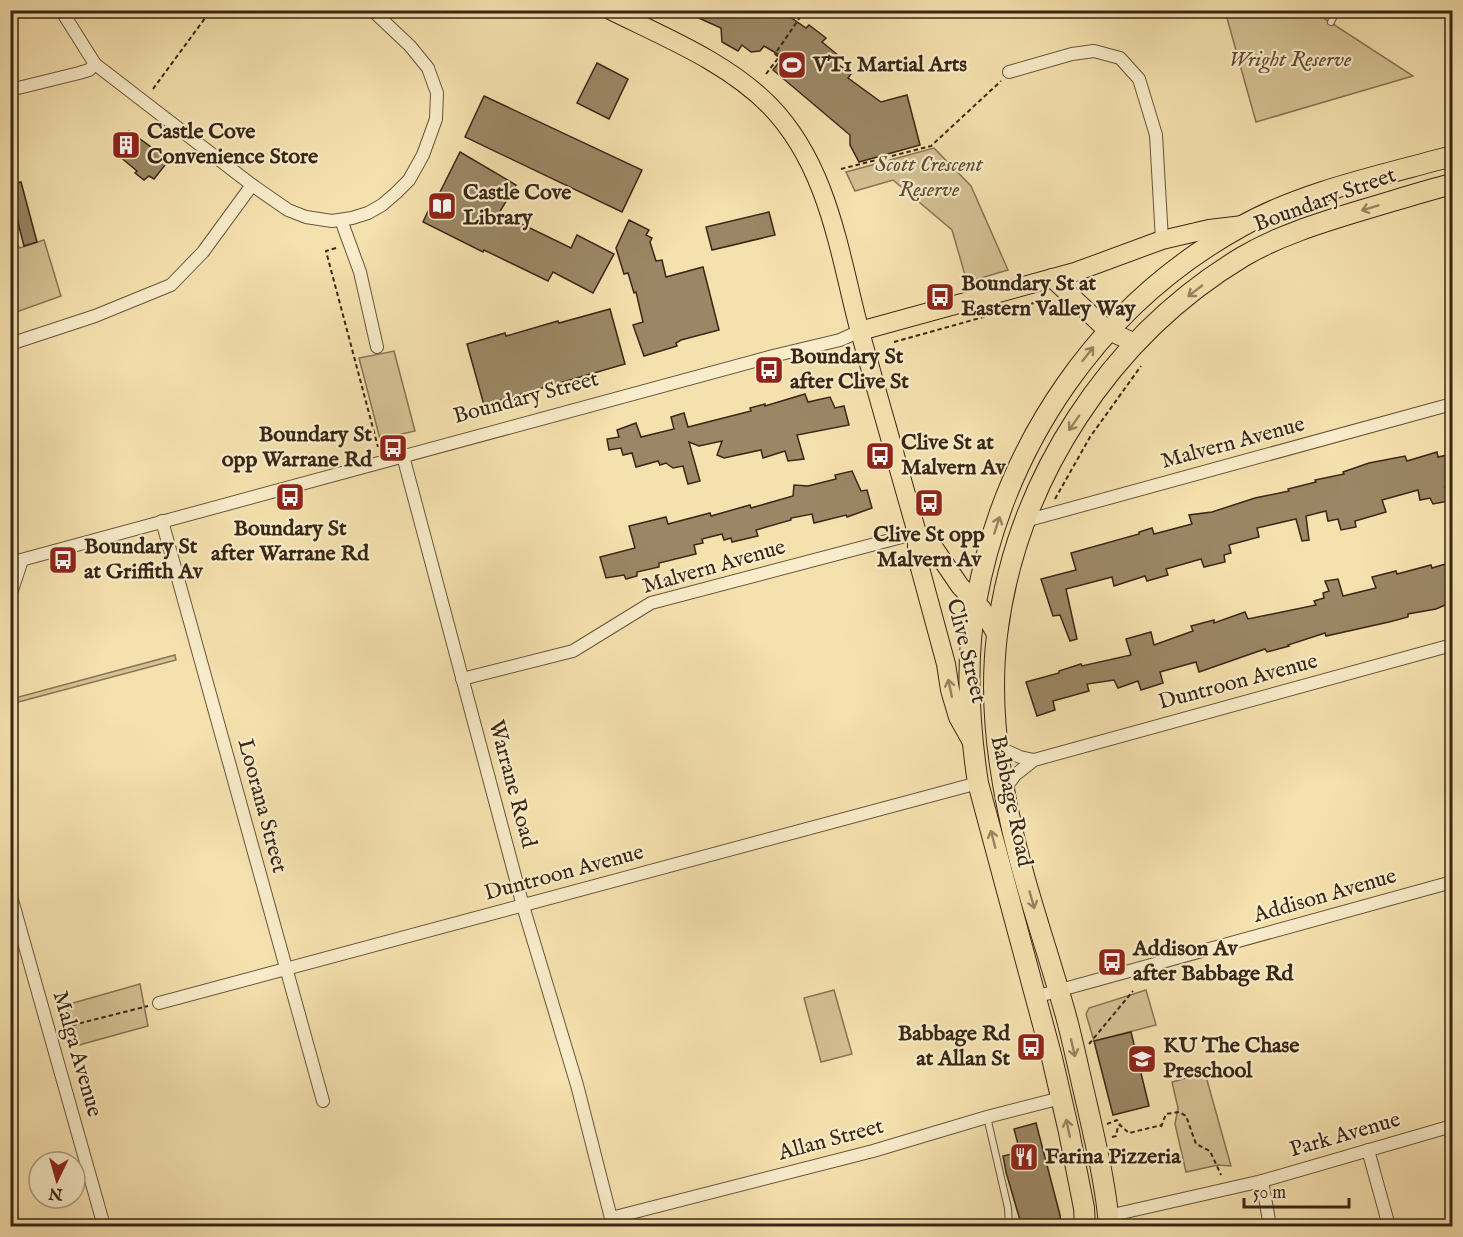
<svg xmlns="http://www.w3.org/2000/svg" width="1463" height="1237" viewBox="0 0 1463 1237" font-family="'IM FELL English',serif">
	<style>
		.green { fill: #d5c194; stroke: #877455; stroke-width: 1.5 }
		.building { fill: #9b8765; stroke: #392616; stroke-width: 1.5 }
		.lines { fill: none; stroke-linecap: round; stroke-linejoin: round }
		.service-casing { stroke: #68553c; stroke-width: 8 }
		.minor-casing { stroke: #68553c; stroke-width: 14 }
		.primary-casing { stroke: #392616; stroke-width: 20 }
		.trunk-casing { stroke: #392616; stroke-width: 22 }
		.path { stroke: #392616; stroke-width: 2; stroke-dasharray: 4.5 3; stroke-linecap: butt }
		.service { stroke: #f8ecca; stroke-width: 6 }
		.minor { stroke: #f8ecca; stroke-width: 12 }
		.primary { stroke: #f5e1ae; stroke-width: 18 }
		.trunk { stroke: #f5e1ae; stroke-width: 20 }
		.oneway { stroke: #978462 }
		.labels { text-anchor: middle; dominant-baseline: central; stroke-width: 4.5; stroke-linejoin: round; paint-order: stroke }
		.park-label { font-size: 22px; font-style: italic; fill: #604d36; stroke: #f8ecca }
		.poi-label { font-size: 22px; font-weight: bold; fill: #392616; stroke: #f8ecca; text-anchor: start }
		.street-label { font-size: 22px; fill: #392616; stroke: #f8ecca }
	</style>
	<rect width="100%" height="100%" fill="#f5e1ae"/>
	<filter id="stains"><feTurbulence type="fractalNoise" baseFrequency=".00333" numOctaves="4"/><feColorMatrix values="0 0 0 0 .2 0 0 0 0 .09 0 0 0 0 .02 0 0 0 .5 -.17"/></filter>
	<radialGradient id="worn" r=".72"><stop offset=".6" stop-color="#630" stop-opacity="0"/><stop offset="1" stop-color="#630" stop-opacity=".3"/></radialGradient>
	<!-- green -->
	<g class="green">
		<path d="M1225 11H1313L1413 76 1256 122Z"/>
		<path d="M934 148 971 186 1008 270 967 282 952 230 893 180 855 191 846 172Z"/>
		<path d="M11 237 20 248 44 240 61 296 11 314Z"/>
		<path d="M394 351 415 431 380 439 359 358Z"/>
		<path d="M175 655 176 660 11 704V699Z"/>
		<path d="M140 984 148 1026 79 1045 66 1005Z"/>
		<path d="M834 990 852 1054 821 1062 804 998Z"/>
		<path d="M1146 990 1156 1025 1094 1041 1086 1014 1089 1008Z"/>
		<path d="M1205 1073 1231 1166 1218 1165 1186 1172 1175 1124 1178 1108 1172 1082Z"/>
	</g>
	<!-- building -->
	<g class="building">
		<path d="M681 10H780L806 28 809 25 826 38 822 42 839 56 834 61 851 74 848 78 881 102 907 95 920 145 859 162 850 145V135L773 70 783 57 764 46 760 51 751 52 742 45 738 51 722 42 721 28Z"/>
		<path d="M597 63 628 79 609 119 577 103Z"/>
		<path d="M484 96 642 170 622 212 465 137Z"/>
		<path d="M129 131 169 160 154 179 149 176 144 180 135 173 137 171 113 151Z"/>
		<path d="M460 152 516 185 499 213 571 248 577 235 614 254 593 293 553 272 548 281 484 250 483 252 423 222 430 207 432 208Z"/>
		<path d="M21 182 37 242 24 246 10 191V185Z"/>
		<path d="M769 212 775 235 712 250 706 227Z"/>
		<path d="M629 220 649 230 646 235 652 238 650 242 656 261 662 260 666 277 703 267 719 330 681 340 676 343 677 346 644 356 633 325 643 322 636 292 634 293 628 273 624 274 616 248Z"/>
		<path d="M610 309 625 364 484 405 467 344 505 333 506 336 558 321 559 323Z"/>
		<path d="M805 394 808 402 830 397 835 408 844 406 849 425 797 435 804 459 788 461 785 451 763 458 761 450 724 458 717 455 722 441 699 446 689 442 700 481 688 484 683 466 673 468 666 463 660 465 658 461 636 467 632 453 623 455 621 448 609 450 607 439 619 437 617 430 636 423 641 437 674 429 671 417 684 413 688 427 751 411 750 408 765 404V406Z"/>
		<path d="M1437 452 1438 457 1452 454V484L1445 487 1449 501 1433 504 1430 498 1420 500 1418 490 1382 500 1386 512 1355 521 1356 527 1341 530 1338 519 1328 521 1326 511 1306 516 1309 540 1302 541 1296 519 1257 528 1259 537 1229 545 1231 553 1224 555 1225 562 1204 567 1201 559 1166 569 1168 575 1147 581 1145 576 1114 586 1112 577 1066 589 1077 639 1070 641 1060 615 1053 616 1041 579 1076 570 1071 553 1139 534V532L1152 528 1154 534 1192 524 1189 515 1212 512 1255 498 1289 491 1288 489 1316 482 1315 480 1344 474 1343 472 1369 463 1405 456 1407 461Z"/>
		<path d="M852 471 861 491 867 490 872 508 847 517 846 515 814 523 812 514 791 518V520L756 530 758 536 732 542 731 538 724 540 722 534 702 539 703 543 694 545 696 554 659 563V567L637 572V576L626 579 624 575 606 578 600 557 635 548 629 526 666 517 668 524 710 513 711 516 750 505 751 508 793 496 794 485 808 486 836 479 835 475Z"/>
		<path d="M1452 562V602L1436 609 1408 614V617L1389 622 1326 636 1325 633 1288 645 1289 646 1267 652 1265 649 1199 672 1196 662 1160 672 1163 683 1141 690 1138 681 1118 688 1114 680 1087 684 1089 691 1053 701 1055 710 1037 716 1026 682 1059 673V671L1081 664 1082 666 1131 655 1126 639 1151 632 1154 645 1193 631 1191 626 1214 620V623L1245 612 1248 619 1316 605 1314 601 1324 598 1323 593 1329 591 1325 581 1338 579 1343 596 1376 588 1372 577 1396 571 1397 574 1431 565 1432 568Z"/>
		<path d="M1131 1032 1149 1106 1113 1115 1094 1041Z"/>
		<path d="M1036 1123 1060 1215 1061 1227H1022L1006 1172 1003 1156 1020 1152 1014 1129Z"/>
	</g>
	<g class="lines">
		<!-- service casing -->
		<g class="service-casing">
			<g id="service">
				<path d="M1331 22 1337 10"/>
				<path d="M987 1117 1008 1208 1009 1226"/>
			</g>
		</g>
		<!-- minor casing -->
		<g class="minor-casing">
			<g id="minor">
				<path d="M61 10 95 64 252 185 288 210 306 217 332 221 352 218 368 213 382 205 396 193 409 180 423 155 436 119 437 93 428 68 410 46 372 10"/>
				<path d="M1009 72 1072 54 1094 51 1120 58 1139 79 1156 135 1162 240"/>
				<path d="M10 90 79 73 89 70 95 64"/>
				<path d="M341 220 360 272 377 347"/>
				<path d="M10 344 95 316 171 285 203 252 252 185"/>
				<path d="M403 456 523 906 577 1085 613 1226"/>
				<path d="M162 521 323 1101"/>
				<path d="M1025 521 1452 404"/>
				<path d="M10 563 777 355 840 340 860 331"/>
				<path d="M10 596 22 560"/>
				<path d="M462 679 573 651 651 603 917 533"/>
				<path d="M998 747 1020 757 1034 760"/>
				<path d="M1004 790 1015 775 1034 760 1452 645"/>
				<path d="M10 893 104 1226"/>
				<path d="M1035 997 1452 882"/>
				<path d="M159 1003 978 783"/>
				<path d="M1368 1150 1389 1226"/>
				<path d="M1262 1181 1270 1226"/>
				<path d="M1108 1216 1262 1181 1452 1126"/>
				<path d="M611 1218 873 1151 987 1117 1061 1098"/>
			</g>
		</g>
		<!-- primary casing -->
		<g class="primary-casing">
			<g id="primary">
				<path d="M610 10C664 37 727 62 770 106 829 167 839 253 860 332 879 399 898 466 917 533V557L946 664 950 690 958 717 972 742"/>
				<path d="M1052 278 1107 330 1135 343"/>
				<path d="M860 331 1075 272 1162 240 1209 229 1243 225"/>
				<path d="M917 533 934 548 960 586 982 609 997 636"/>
			</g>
		</g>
		<!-- trunk casing -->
		<g class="trunk-casing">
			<g id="trunk">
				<path d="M1085 1226 1084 1208 1069 1132 1052 1058 978 783C969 724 965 661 976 602 1005 443 1100 304 1242 226 1304 191 1384 175 1452 156"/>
				<path d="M1109 1226C1106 1186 1096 1145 1087 1105 1080 1076 1074 1046 1066 1016 1047 948 1022 880 1008 810 996 753 990 693 997 635 1016 480 1110 336 1244 256 1280 235 1320 223 1359 211 1390 202 1421 192 1452 184"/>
			</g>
		</g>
		<!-- path -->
		<g class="path">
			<path d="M766 74 779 57 775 54 805 10"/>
			<path d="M153 89 211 10"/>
			<path d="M841 169 931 146 1001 81"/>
			<path d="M336 248 326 251 378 447"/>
			<path d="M894 342 1041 301"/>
			<path d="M1055 499 1090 437 1141 366"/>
			<path d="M65 1027 148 1006"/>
			<path d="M1089 1044 1133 991"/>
			<path d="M1107 1124 1117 1120 1120 1124"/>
			<path d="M1161 1127 1166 1114 1179 1112 1186 1116 1196 1144 1210 1151 1221 1175"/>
			<path d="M1112 1137 1116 1136 1118 1126 1120 1125 1129 1133 1162 1125"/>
		</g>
		<!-- service -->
		<use href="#service" class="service"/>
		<!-- minor -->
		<use href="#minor" class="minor"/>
		<!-- primary -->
		<use href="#primary" class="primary"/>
		<!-- trunk -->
		<use href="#trunk" class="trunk"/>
	</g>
	<!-- one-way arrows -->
	<defs><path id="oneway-shaft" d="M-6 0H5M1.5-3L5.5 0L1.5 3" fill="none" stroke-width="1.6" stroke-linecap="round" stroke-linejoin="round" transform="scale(1.5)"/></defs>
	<g class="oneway">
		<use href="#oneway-shaft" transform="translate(1370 208) rotate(163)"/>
		<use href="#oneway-shaft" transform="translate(1195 291) rotate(142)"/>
		<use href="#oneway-shaft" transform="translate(1088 354) rotate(-52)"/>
		<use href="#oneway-shaft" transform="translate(1074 423) rotate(125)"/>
		<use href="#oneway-shaft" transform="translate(997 525) rotate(-72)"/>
		<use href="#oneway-shaft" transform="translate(950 688) rotate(-102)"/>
		<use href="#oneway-shaft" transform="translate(993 839) rotate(-105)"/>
		<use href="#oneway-shaft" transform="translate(1032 900) rotate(74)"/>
		<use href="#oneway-shaft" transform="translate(1073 1048) rotate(77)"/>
		<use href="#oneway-shaft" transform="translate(1068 1128) rotate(-102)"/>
	</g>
	<!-- icons -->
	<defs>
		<g id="stadium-square" transform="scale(1.5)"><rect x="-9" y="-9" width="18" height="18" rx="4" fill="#8f2418" stroke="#f8ecca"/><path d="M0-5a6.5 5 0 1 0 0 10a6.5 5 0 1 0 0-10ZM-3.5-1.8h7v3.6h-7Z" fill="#fff"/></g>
		<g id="building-square" transform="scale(1.5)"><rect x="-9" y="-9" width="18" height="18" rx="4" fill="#8f2418" stroke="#f8ecca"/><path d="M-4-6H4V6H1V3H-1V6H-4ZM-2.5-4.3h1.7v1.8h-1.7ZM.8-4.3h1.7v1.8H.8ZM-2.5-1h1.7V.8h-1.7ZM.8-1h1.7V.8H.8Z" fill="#fff"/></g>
		<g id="library-square" transform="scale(1.5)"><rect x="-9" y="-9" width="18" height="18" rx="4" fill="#8f2418" stroke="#f8ecca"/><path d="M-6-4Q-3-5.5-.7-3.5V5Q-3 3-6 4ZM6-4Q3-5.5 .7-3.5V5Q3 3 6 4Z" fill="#fff"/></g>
		<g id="bus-square" transform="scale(1.5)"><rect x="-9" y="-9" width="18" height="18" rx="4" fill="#8f2418" stroke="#f8ecca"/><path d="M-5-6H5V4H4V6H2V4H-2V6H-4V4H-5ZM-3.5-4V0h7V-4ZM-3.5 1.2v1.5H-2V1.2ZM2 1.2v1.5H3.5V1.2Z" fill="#fff"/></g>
		<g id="school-square" transform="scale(1.5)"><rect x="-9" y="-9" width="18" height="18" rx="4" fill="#8f2418" stroke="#f8ecca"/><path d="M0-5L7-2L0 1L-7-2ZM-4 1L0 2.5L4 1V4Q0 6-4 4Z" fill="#fff"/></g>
		<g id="restaurant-square" transform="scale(1.5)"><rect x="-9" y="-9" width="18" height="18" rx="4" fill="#8f2418" stroke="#f8ecca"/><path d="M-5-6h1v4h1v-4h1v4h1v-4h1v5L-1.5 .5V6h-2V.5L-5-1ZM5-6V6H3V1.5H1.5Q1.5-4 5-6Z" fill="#fff"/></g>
	</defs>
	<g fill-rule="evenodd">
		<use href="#stadium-square" x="792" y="65"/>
		<use href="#building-square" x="126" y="145"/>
		<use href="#library-square" x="442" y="206"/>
		<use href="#bus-square" x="940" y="297"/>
		<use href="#bus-square" x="769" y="370"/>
		<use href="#bus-square" x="393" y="448"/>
		<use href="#bus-square" x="880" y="456"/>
		<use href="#bus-square" x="290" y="497"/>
		<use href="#bus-square" x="929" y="503"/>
		<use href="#bus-square" x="63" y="560"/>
		<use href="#bus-square" x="1112" y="962"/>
		<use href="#bus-square" x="1031" y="1047"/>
		<use href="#school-square" x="1142" y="1059"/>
		<use href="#restaurant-square" x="1024" y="1157"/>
	</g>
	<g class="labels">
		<!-- park labels -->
		<g class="park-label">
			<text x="1290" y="60">Wright Reserve</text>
			<text x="929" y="165">Scott Crescent<tspan x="929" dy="25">Reserve</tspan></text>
		</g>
		<!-- poi labels -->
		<g class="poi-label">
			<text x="813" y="65">VT1 Martial Arts</text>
			<text x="147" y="132">Castle Cove<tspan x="147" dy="25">Convenience Store</tspan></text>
			<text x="463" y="193">Castle Cove<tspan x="463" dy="25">Library</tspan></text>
			<text x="961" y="284">Boundary St at<tspan x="961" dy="25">Eastern Valley Way</tspan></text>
			<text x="790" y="357">Boundary St<tspan x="790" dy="25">after Clive St</tspan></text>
			<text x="372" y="435" text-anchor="end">Boundary St<tspan x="372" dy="25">opp Warrane Rd</tspan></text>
			<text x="901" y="443">Clive St at<tspan x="901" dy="25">Malvern Av</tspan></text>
			<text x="290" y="529" text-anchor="middle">Boundary St<tspan x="290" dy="25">after Warrane Rd</tspan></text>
			<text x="929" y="535" text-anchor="middle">Clive St opp<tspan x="929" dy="25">Malvern Av</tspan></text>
			<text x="84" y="547">Boundary St<tspan x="84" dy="25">at Griffith Av</tspan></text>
			<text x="1133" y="949">Addison Av<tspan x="1133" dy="25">after Babbage Rd</tspan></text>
			<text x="1010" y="1034" text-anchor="end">Babbage Rd<tspan x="1010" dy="25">at Allan St</tspan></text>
			<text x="1163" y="1046">KU The Chase<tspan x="1163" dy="25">Preschool</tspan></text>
			<text x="1045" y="1157">Farina Pizzeria</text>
		</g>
		<!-- street labels -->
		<g class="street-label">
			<text transform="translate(1325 200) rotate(-20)">Boundary Street</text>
			<text transform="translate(526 398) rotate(-15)">Boundary Street</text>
			<text transform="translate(1233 443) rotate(-15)">Malvern Avenue</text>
			<text transform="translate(714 567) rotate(-16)">Malvern Avenue</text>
			<text transform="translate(966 651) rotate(76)">Clive Street</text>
			<text transform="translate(1238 682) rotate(-15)">Duntroon Avenue</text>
			<text transform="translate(512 784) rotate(75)">Warrane Road</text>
			<text transform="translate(1011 801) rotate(78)">Babbage Road</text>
			<text transform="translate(262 806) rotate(75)">Loorana Street</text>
			<text transform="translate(564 873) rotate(-15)">Duntroon Avenue</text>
			<text transform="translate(1325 896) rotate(-16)">Addison Avenue</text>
			<text transform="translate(77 1054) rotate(74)">Malga Avenue</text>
			<text transform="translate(1345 1135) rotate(-16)">Park Avenue</text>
			<text transform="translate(831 1140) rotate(-15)">Allan Street</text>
		</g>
	</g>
	<!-- margin -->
	<rect width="1463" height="1237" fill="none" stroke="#f5e1ae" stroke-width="36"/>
	<rect x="12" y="12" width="1439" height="1213" fill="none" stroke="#392616" stroke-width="3"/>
	<rect x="18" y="18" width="1427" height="1201" fill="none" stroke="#392616" stroke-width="1.5"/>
	<!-- north arrow -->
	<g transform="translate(57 1180) rotate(185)"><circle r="28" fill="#f8ecca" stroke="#ac9d82" stroke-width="1.5"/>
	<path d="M0-4.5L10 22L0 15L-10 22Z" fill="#8f2418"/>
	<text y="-9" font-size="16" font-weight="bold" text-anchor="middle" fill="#392616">N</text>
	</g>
	<!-- scale -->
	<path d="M1244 1198v9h105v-9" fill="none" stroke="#392616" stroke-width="3"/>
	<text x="1253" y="1198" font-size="18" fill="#392616" stroke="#f8ecca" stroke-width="4.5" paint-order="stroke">50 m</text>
	<rect width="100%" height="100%" filter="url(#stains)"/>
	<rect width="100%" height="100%" fill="url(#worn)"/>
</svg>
